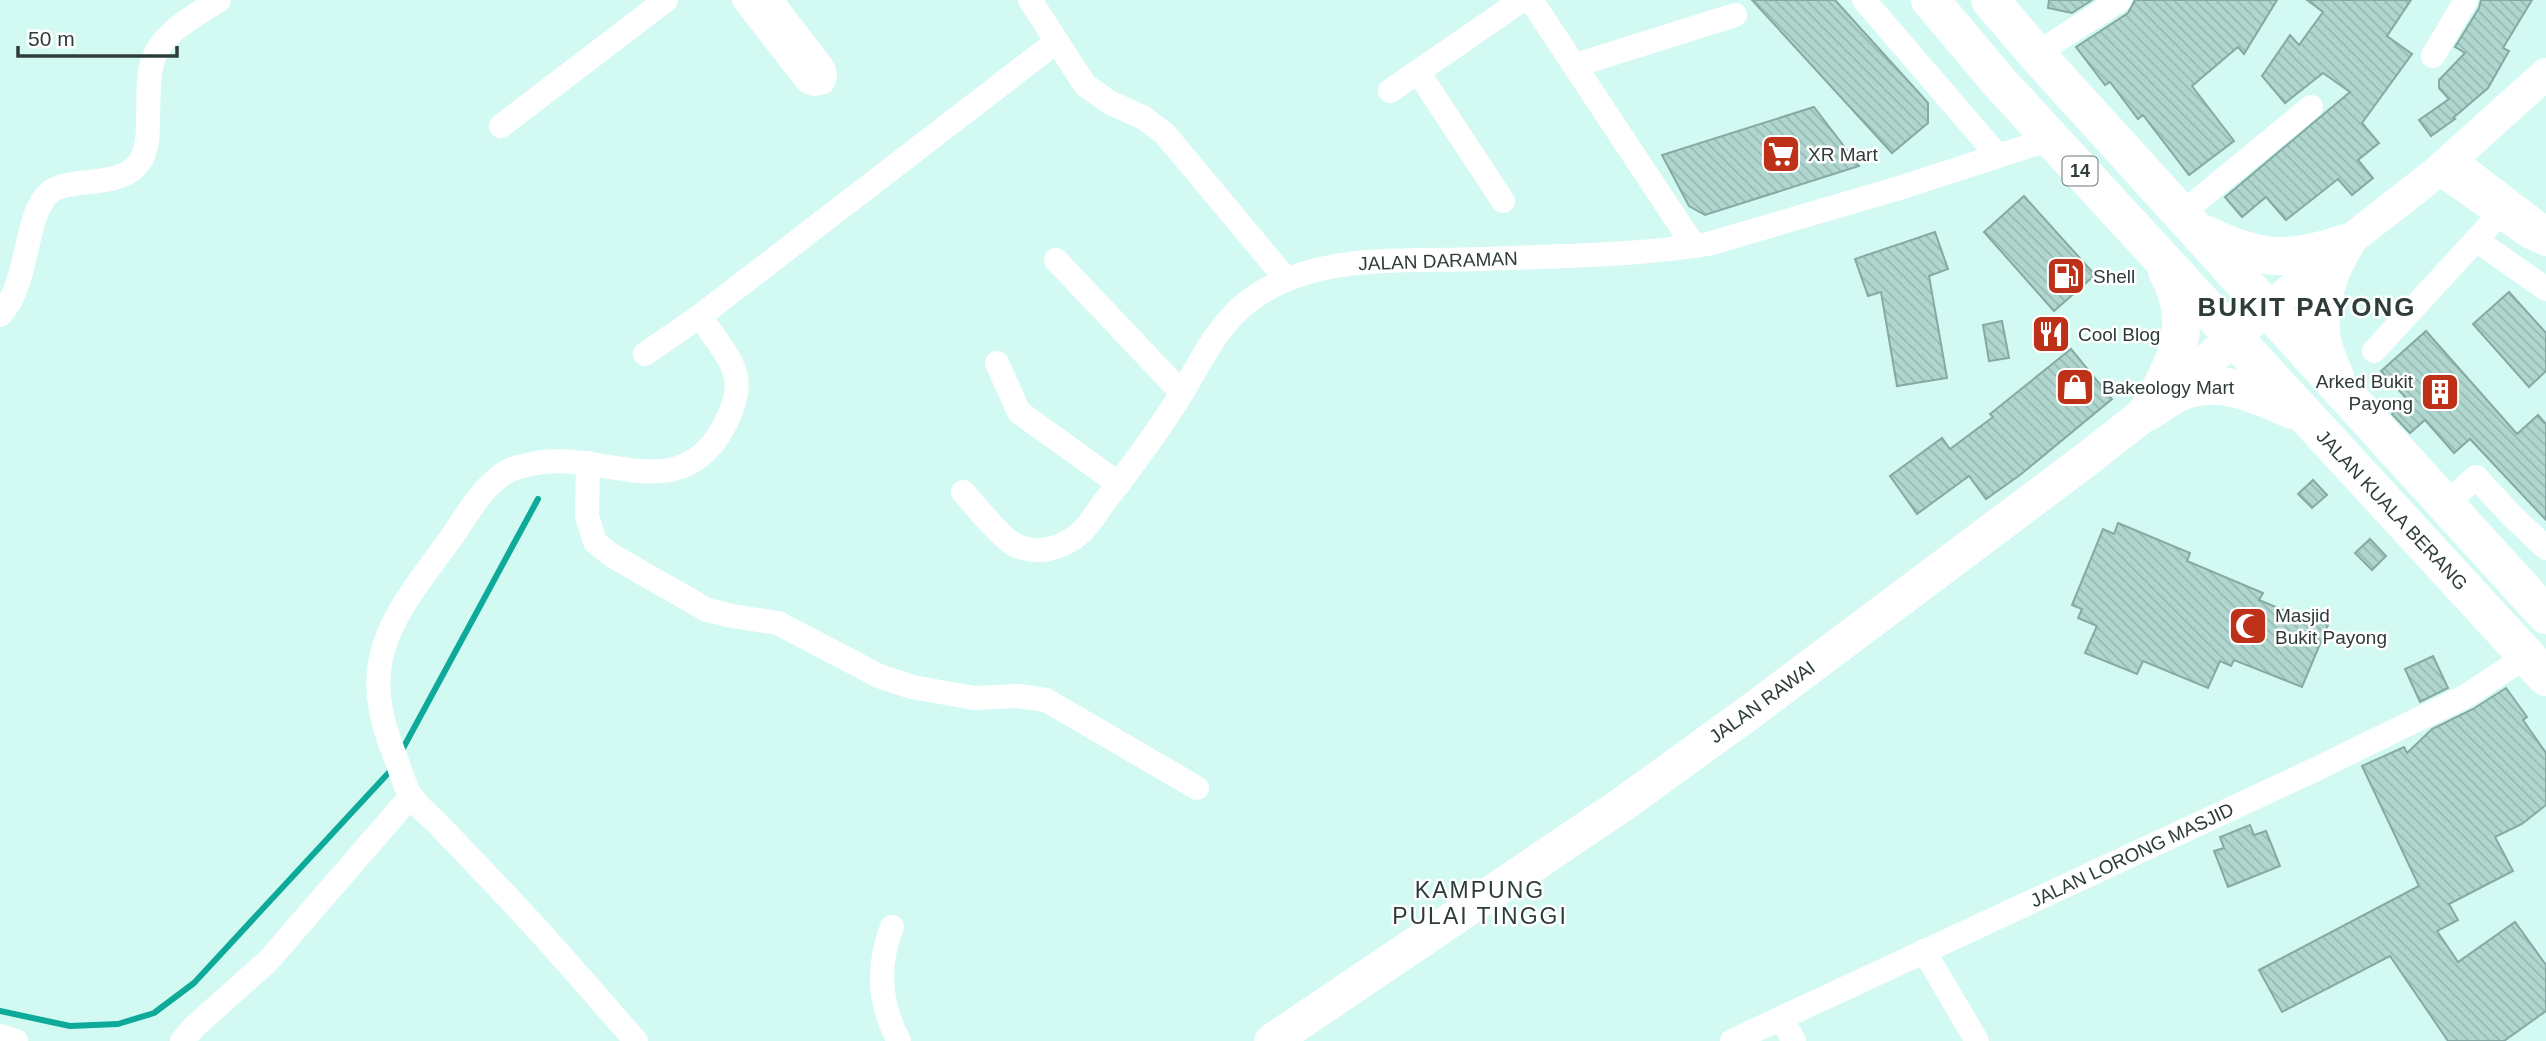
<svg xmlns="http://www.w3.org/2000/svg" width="2546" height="1041" viewBox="0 0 2546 1041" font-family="Helvetica,sans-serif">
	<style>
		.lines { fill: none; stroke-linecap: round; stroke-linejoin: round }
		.stream { stroke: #0da999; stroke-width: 6 }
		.building { fill: url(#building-back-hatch); stroke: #84aaa3; stroke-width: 2 }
		.minor { stroke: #fff; stroke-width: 24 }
		.tertiary { stroke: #fff; stroke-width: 32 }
		.secondary { stroke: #fff; stroke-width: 35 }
		.trunk { stroke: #fff; stroke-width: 38 }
		.labels { text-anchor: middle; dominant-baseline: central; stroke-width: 5; stroke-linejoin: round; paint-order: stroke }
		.shield { fill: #fff; stroke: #6d7775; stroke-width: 2 }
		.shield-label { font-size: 18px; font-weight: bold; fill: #2e3d3a }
		.poi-label { font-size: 19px; fill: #2e3d3a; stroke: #fff; text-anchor: start }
		.street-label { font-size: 19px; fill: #2e3d3a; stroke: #fff }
		.quarter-label { font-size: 23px; letter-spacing: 2px; fill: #2e3d3a; stroke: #fff }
		.district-label { font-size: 26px; font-weight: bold; letter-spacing: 2px; fill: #2e3d3a; stroke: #fff }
	</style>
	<defs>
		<pattern id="building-back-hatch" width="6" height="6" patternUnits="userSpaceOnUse" patternTransform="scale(1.75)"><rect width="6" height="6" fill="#b0d7cf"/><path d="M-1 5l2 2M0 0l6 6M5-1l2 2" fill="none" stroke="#98b9b2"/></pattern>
	</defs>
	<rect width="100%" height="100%" fill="#d2faf3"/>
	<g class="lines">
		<!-- stream -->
		<g class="stream">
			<path d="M401 752 538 499"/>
			<path d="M0 1011 70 1026 118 1024 154 1013 194 983 393 768"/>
		</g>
	</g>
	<!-- building -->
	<g class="building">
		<path d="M1752 0H1835L1928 103V123L1892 153Z"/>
		<path d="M2049 0H2092L2072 13 2048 8Z"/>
		<path d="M2135 0H2277L2244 54 2238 47 2192 86 2234 141 2189 175 2143 115 2138 119 2110 82 2105 85 2076 47 2128 13Z"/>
		<path d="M2307 0H2411L2387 36 2412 54 2362 123 2379 143 2358 160 2373 178 2352 195 2338 179 2286 220 2266 197 2242 217 2225 197 2350 92 2323 73 2285 103 2262 76 2290 35 2299 45 2323 12Z"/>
		<path d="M2481 0H2532L2503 48 2509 51 2488 88 2453 118 2455 119 2431 136 2419 120 2449 99 2439 88V80L2465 53 2455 47 2479 8Z"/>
		<path d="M1814 107 1859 166 1705 215 1689 206 1662 155Z"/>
		<path d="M2024 196 2095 275 2054 311 1984 232Z"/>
		<path d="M1935 232 1948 269 1929 276 1947 378 1897 386 1881 292 1868 296 1855 259Z"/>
		<path d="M2509 292 2546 333V371L2529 387 2473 324Z"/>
		<path d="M2002 321 2009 358 1989 361 1983 325Z"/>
		<path d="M2426 331 2517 434 2538 415 2546 424V520L2470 439 2454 453 2425 420 2410 433 2392 414 2408 400 2381 371Z"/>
		<path d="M2071 349 2112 399 2020 475 1986 499 1969 476 1917 514 1890 476 1942 438 1950 449 1993 417 1990 414Z"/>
		<path d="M2313 480 2327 495 2312 508 2298 494Z"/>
		<path d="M2118 523 2190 553 2187 561 2263 593 2259 600 2302 618 2303 615 2328 625 2302 687 2234 660 2231 666 2220 661 2208 688 2143 661 2137 674 2085 653 2097 626 2078 618 2082 609 2072 605 2103 529 2114 534Z"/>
		<path d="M2370 539 2386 556 2372 570 2355 553Z"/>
		<path d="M2433 656 2448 688 2420 702 2405 669Z"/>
		<path d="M2506 688 2527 717 2523 720 2546 753V805L2522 824 2495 837 2513 871 2449 904 2458 920 2437 931 2458 962 2515 922 2546 965V1011L2504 1041H2448L2390 956 2282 1012 2259 970 2419 886 2362 766 2404 747 2407 753 2432 729 2473 709Z"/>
		<path d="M2250 825 2254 835 2266 831 2280 866 2228 887 2214 851 2224 848 2220 837Z"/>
	</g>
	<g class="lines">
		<!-- minor -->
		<g class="minor">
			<path d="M744 0 807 81 814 84 823 82 825 75 823 68 771 0"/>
			<path d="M1030 0 1085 85 1109 102 1144 118 1165 134 1286 279"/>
			<path d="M1531 0 1694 246"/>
			<path d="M1864 0 1998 156"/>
			<path d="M2036 54 2120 0"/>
			<path d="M2433 56 2466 0"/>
			<path d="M1576 65 1735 15"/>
			<path d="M1418 72 1503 201"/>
			<path d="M1390 91 1522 0"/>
			<path d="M501 126 666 0"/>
			<path d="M2453 158 2537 222 2546 235"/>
			<path d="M2437 172 2528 236 2546 244"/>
			<path d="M2181 214 2311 107"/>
			<path d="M2476 240 2546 289"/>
			<path d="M1056 260 1182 393"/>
			<path d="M0 315C31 281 23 217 49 193 69 175 122 191 141 160 148 147 148 132 148 118 149 100 147 77 153 60 163 31 195 16 219 0"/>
			<path d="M2374 351 2498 216"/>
			<path d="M645 354 700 316 1056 42"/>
			<path d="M997 363 1019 412 1119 484"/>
			<path d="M588 463 587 516 595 542 611 555 707 610 732 616 778 623 879 676 912 687 974 698 1018 696 1046 700 1197 788"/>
			<path d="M963 492C975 505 1001 538 1015 545 1036 555 1062 549 1079 534 1088 527 1095 515 1102 505 1131 468 1160 429 1185 388 1203 357 1220 322 1250 300 1315 252 1404 262 1481 259 1556 256 1633 256 1708 244L1896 189 2051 139"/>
			<path d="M2446 504 2476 477 2512 516 2546 548"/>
			<path d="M892 927C877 965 879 1004 899 1041"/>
			<path d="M1924 951 1977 1041"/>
			<path d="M1781 1018 1794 1041"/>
			<path d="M0 1036 16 1041"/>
			<path d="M182 1041 194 1027 268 961 411 796"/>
			<path d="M636 1041C591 990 547 938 500 889 479 867 458 845 437 823 429 815 417 806 411 796 404 785 400 769 395 756 354 657 395 615 451 538 467 515 484 483 510 470 516 467 524 466 531 464 600 448 676 509 722 430 753 375 730 362 700 316"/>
			<path d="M1732 1041 2310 772 2466 696 2527 656"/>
		</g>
		<!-- tertiary -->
		<path class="tertiary" d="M2234 338 2346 243 2437 172 2546 74"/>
		<!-- secondary -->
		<path class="secondary" d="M1272 1041 1623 804 1750 712 2091 456 2147 412 2234 338"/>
		<!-- trunk -->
		<g class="trunk">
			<path d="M1930 0 2001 84 2546 677"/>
			<path d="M1990 0 2036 54 2546 615"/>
			<path d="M2207 235C2260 261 2289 262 2346 243"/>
			<path d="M2335 377C2331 367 2326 356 2323 345 2315 311 2328 271 2346 243"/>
			<path d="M2147 412C2158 406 2169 397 2180 392 2220 376 2256 394 2292 410"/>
			<path d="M2147 412C2175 364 2197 326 2167 271"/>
		</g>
	</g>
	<!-- icons -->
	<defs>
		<g id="supermarket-square" transform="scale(2.0125)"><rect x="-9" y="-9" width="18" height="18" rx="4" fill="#bc3117" stroke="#fff"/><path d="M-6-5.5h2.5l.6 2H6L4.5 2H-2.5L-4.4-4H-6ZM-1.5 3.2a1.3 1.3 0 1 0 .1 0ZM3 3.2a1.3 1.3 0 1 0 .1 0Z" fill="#fff"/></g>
		<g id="fuel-square" transform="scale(2.0125)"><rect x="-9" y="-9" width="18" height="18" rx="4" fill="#bc3117" stroke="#fff"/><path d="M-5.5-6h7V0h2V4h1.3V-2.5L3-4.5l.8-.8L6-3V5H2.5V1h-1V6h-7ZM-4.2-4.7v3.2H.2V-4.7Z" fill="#fff"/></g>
		<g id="restaurant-square" transform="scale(2.0125)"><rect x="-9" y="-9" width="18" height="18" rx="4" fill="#bc3117" stroke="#fff"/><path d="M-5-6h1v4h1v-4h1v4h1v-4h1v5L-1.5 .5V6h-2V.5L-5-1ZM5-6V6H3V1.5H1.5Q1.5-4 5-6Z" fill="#fff"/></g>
		<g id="shop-square" transform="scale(2.0125)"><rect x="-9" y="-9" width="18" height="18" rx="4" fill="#bc3117" stroke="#fff"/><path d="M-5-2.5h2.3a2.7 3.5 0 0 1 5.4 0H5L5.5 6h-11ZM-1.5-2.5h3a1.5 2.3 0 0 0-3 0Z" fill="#fff"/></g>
		<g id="building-square" transform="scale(2.0125)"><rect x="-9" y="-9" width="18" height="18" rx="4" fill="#bc3117" stroke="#fff"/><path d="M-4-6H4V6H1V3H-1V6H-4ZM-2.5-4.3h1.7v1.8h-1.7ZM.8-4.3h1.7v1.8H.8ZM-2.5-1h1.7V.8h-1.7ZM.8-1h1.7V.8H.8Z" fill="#fff"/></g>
		<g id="mosque-square" transform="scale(2.0125)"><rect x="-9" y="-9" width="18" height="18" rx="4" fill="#bc3117" stroke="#fff"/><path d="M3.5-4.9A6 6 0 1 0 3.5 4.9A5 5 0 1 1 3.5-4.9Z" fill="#fff"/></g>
	</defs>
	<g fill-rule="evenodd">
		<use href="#supermarket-square" x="1781" y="154"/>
		<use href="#fuel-square" x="2066" y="276"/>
		<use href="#restaurant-square" x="2051" y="334"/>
		<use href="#shop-square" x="2075" y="387"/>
		<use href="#building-square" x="2440" y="392"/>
		<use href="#mosque-square" x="2248" y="626"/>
	</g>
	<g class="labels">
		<!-- shield labels -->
		<rect class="shield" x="2062.5" y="156.5" width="35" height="29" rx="5"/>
		<g class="shield-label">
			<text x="2080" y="171">14</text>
		</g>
		<!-- poi labels -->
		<g class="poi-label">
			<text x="1808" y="154">XR Mart</text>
			<text x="2093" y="276">Shell</text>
			<text x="2078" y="334">Cool Blog</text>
			<text x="2413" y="381" text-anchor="end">Arked Bukit<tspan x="2413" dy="22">Payong</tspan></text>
			<text x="2102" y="387">Bakeology Mart</text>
			<text x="2275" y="615">Masjid<tspan x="2275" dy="22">Bukit Payong</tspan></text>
		</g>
		<!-- street labels -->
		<g class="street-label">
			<text transform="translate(1438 261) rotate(-2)">JALAN DARAMAN</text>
			<text transform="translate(2392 510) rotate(47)">JALAN KUALA BERANG</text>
			<text transform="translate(1762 702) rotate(-36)">JALAN RAWAI</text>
			<text transform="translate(2132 855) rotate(-25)">JALAN LORONG MASJID</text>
		</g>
		<!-- quarter labels -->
		<g class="quarter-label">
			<text x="1480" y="890">KAMPUNG<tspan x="1480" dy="26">PULAI TINGGI</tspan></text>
		</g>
		<!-- district labels -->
		<g class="district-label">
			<text x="2307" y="307">BUKIT PAYONG</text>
		</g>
	</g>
	<!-- scale -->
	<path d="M18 46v10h159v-10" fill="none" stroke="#2e3d3a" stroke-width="3.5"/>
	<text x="28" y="46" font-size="21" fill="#2e3d3a" stroke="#ffffff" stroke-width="5" paint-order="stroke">50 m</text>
</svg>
